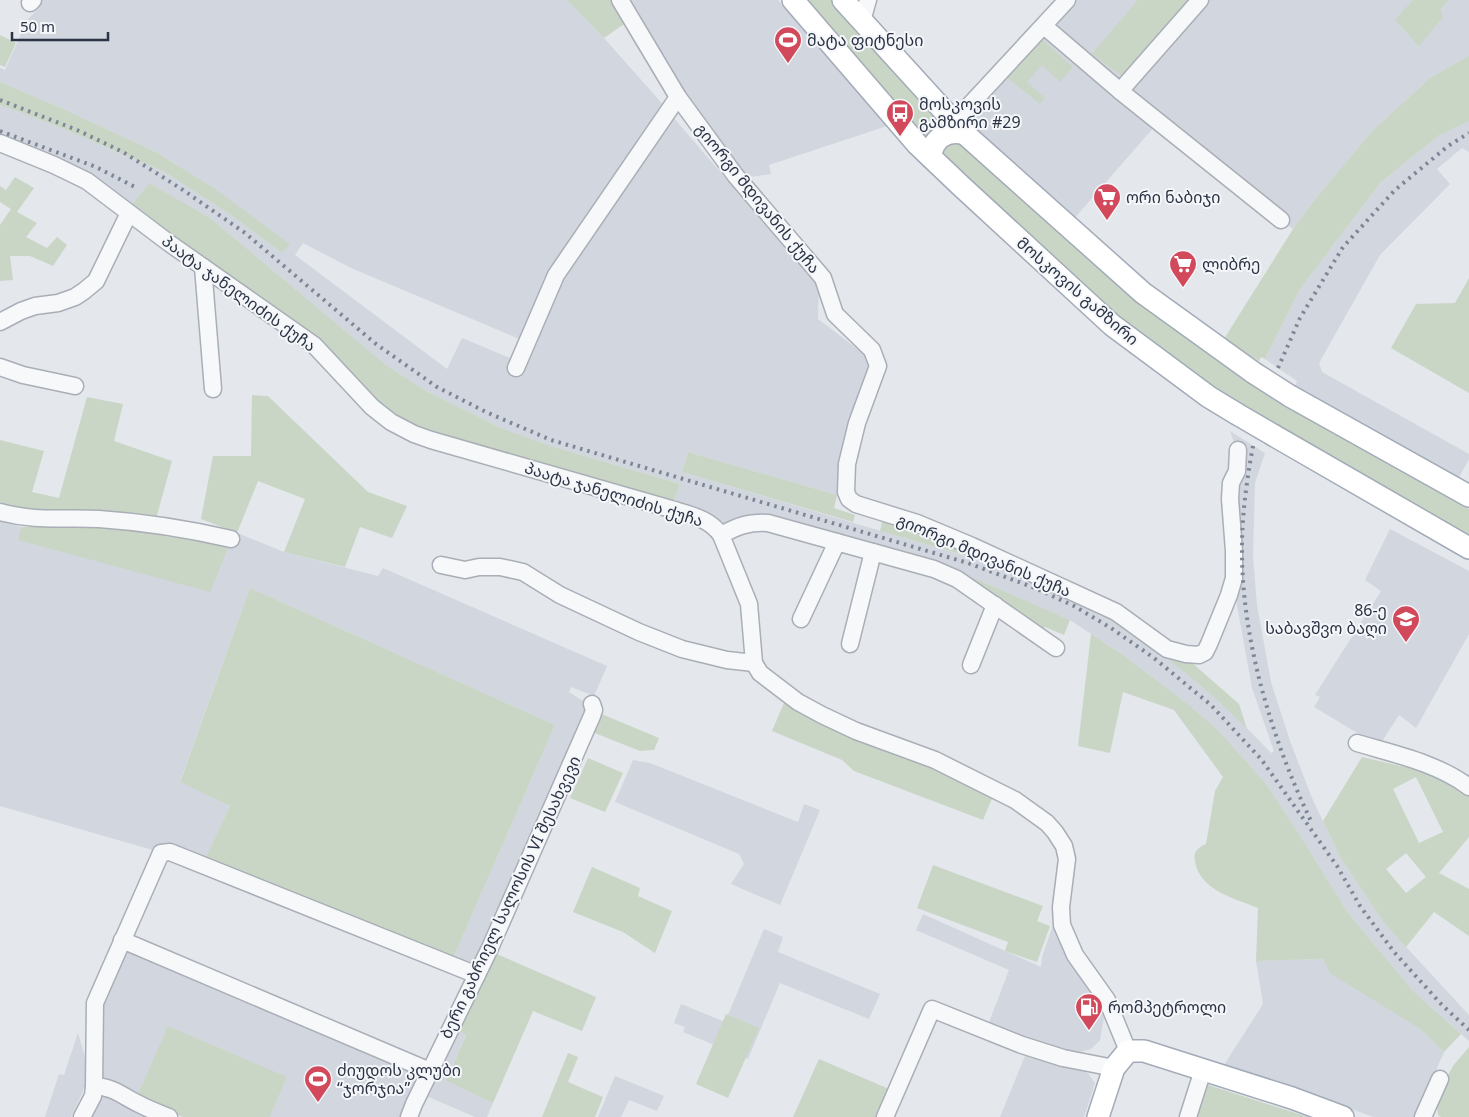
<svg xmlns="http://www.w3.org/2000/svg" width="1469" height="1117" viewBox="0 0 1469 1117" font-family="'Noto Sans','Noto Sans Georgian',sans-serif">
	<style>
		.built { fill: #d2d6de }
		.green { fill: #c9d6c5; fill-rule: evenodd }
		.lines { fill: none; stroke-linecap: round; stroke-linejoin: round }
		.minor-casing { stroke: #a9aeb7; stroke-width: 19 }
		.major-casing { stroke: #a3abb8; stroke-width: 24 }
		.minor { stroke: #f7f8fa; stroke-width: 16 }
		.major { stroke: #fff; stroke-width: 21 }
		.rail { stroke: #7d8696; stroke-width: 4; stroke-dasharray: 2.5 5; stroke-linecap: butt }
		.major-bridge-casing { stroke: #a3abb8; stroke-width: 24; stroke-linecap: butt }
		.major-bridge { stroke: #fff; stroke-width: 21 }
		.labels { text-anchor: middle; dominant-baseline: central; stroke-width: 4; stroke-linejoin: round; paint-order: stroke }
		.poi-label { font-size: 16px; fill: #2b3445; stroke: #f4f6f9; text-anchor: start }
		.street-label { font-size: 16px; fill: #2b3445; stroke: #f4f6f9 }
	</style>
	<rect width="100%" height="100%" fill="#e4e7ec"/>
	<!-- built -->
	<g class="built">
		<path d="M41 0H567L604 38 666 108 524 341 351 268 303 243 295 255 447 369 462 338 522 363 529 362 568 270 673 117 819 287 818 319 872 360 841 493 837 495 688 452 682 472 982 561 1043 585 1119 626 1188 673 1222 702 1271 753 1274 751 1252 688 1237 605 1235 445 1230 431 1265 453 1255 483 1253 556 1257 605 1271 682 1290 741 1312 798 1340 857 1384 923 1469 1015V1041L1413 991 1348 913 1299 834 1267 785 1217 729 1189 705 1123 655 1070 620 981 581 755 518 724 523 673 503 680 484 551 446 501 428 428 392 386 365 209 217 149 183 131 206 23 144 0 134V105L54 125 163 171 231 215 282 253 289 244 214 188 156 152 57 106 0 82V68L5 70 27 20 38 9Z"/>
		<path d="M629 0H778L887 126 769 165 771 174 742 178 683 92Z"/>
		<path d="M1073 0H1469V55L1429 79 1372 131 1316 198 1293 229 1162 118 1072 221 965 127Z"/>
		<path d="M1469 121V152L1462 148 1437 169 1450 184 1380 255 1319 363 1322 372 1469 454V459L1455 485 1293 391 1297 381 1265 359 1300 289 1381 182 1438 136Z"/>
		<path d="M0 521 21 527 18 540 228 548 237 533 284 552 378 576 383 568 607 666 594 696 571 687 569 692 591 706 475 968 453 958 555 725 250 588 180 781 230 806 205 859 156 851 0 806Z"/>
		<path d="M1390 529 1469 571V634L1416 728 1399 715 1379 746 1314 707 1320 697 1315 695 1381 591 1365 580Z"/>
		<path d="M633 760 650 763 798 822 804 804 820 810 780 905 731 884 744 864 739 854 615 802Z"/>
		<path d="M923 914 1041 967 1042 957 1053 925 1099 997 1104 1017 1100 1040 1091 1049 1076 1053 1033 1043 988 1025 1009 970 916 930Z"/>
		<path d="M764 929 783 937 778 952 880 994 869 1019 780 983 748 1059 683 1032 685 1027 674 1023 681 1004 725 1022Z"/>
		<path d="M123 947 419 1072 401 1117H270L287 1077 137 1097 100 1080V1004Z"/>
		<path d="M1323 959 1419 1028 1444 1052 1416 1117H1374L1224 1065 1263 1004 1256 961Z"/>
		<path d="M456 1029 466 1034 446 1081 493 1103 487 1117H475L424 1095Z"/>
		<path d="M78 1033 88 1068 83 1091 71 1117H45L59 1074 64 1075Z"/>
		<path d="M1025 1056 1088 1073 1095 1083 1084 1117H1000Z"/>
		<path d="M615 1076 664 1096 657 1111 629 1100 621 1117H598Z"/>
		<path d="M102 1091 157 1117H89Z"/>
	</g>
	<!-- green -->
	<g class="green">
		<path d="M567 0H613L624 24 604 38Z"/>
		<path d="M799 0H834L939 120 938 125 923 139Z"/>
		<path d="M1138 0H1196L1123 77 1092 54Z"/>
		<path d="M1413 0H1448L1440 10 1443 17 1419 46 1395 20Z"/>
		<path d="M0 35 16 43 5 67 0 65Z"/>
		<path d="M1042 39 1073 67 1060 82 1042 65 1027 82 1045 98 1040 104 1006 77Z"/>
		<path d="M1469 55V121L1438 136 1381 182 1300 289 1265 359 1261 357 1259 361 1224 339 1293 229 1316 198 1372 131 1429 79Z"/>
		<path d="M0 82 57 106 156 152 214 188 290 244 282 253 231 215 163 171 54 125 0 105Z"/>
		<path d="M952 138 960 141 1244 377 1289 408 1469 509V541L1237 405 1117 320 938 151Z"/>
		<path d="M15 177 34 188 17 212 37 223 26 237 47 248 57 237 67 245 53 266 30 256H10L13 280 0 281V225L11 209 0 202V186L6 190Z"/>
		<path d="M149 183 209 217 386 365 428 392 501 428 551 446 680 484 673 503 416 427 374 402 131 206Z"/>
		<path d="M1469 278V393L1391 348 1416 304 1455 303Z"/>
		<path d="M252 395 268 396 368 492 407 506 392 538 360 527 345 567 284 552 305 499 258 481 237 533 201 519 213 456H251Z"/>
		<path d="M87 397 123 404 114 441 172 461 156 519 30 510 0 502V440L44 451 32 492 59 498Z"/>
		<path d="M688 452 837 495 834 508 855 515 853 522 682 472Z"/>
		<path d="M887 519 1111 611 1191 662 1239 704 1247 729C1175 653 1081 596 982 561 949 550 914 541 880 531L882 522Z"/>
		<path d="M98 525 187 535 228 548 210 592 18 540 21 527H66Z"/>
		<path d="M955 572 981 581 1070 620 1064 635 1045 627 1039 631Z"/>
		<path d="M250 588 555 725 453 958 205 859 230 806 180 782Z"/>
		<path d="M1091 634 1123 655 1189 705 1217 729 1267 785 1299 834 1348 913 1413 991 1461 1034 1444 1052 1419 1028 1331 974 1323 959 1256 961 1258 908C1234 898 1201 891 1195 862 1193 852 1197 848 1206 844L1215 791 1223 777 1174 710 1123 692 1110 753 1078 746Z"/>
		<path d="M784 703 801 714 937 765 994 794 983 820 854 771 842 760 772 731Z"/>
		<path d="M599 713 659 738 654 750 640 751 592 732Z"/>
		<path d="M1362 757 1469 782V837L1439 873 1469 889V936L1434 912 1406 947 1384 923 1340 857 1323 821ZM1416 777 1443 832 1419 843 1393 789ZM1406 853 1426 877 1406 893 1386 869Z"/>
		<path d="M588 758 623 773 605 812 570 798Z"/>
		<path d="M933 865 1043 906 1037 921 1050 926 1037 962 1005 951 1008 942 917 908Z"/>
		<path d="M592 867 640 888 638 896 672 911 655 953 623 932 573 912Z"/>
		<path d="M492 952 596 997 582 1031 533 1011 493 1103 446 1081 466 1035 456 1029Z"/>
		<path d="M726 1014 759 1028 728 1098 696 1084Z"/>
		<path d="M168 1026 287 1077 270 1117H183L137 1097Z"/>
		<path d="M1469 1047V1117H1441L1438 1115 1436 1097 1453 1066Z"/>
		<path d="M568 1053 578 1057 568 1082 603 1097 595 1117H542Z"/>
		<path d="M819 1059 889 1089 877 1117H793Z"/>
		<path d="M1205 1084 1308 1117H1194Z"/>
	</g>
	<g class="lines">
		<!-- minor casing -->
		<g class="minor-casing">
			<g id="minor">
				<path d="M620 0 678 97 735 175 823 278 835 314 872 350 878 366 857 423 847 464 846 492 849 499 856 504 917 523 972 546 1116 612 1167 649 1186 654 1199 655 1205 652 1209 644 1229 595 1234 578V551L1230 499 1231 483 1237 471 1238 450"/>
				<path d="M30 3 33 0"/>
				<path d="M862 21 868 0"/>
				<path d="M1044 26 1120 91 1281 220"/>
				<path d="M1120 91 1200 0"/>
				<path d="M954 122 1067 0"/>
				<path d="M0 143 54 165 87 181 169 243 314 345 372 407 391 422 414 434 431 440 671 509C690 515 709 518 721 535L749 604 754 663 760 673 798 702 822 715 856 731 935 760 1015 800 1047 823 1055 832 1064 846 1067 859 1061 907 1062 925 1075 955 1107 1000 1128 1051"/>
				<path d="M203 267 213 389"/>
				<path d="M0 322 21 311 35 306 58 303 75 297 84 291 96 281 129 213"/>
				<path d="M0 367 23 375 75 386"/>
				<path d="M516 368 556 275 678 97"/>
				<path d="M0 512C36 522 63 517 99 519 143 522 188 529 231 539"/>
				<path d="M721 535C738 526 748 522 768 523L934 569 957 579 1056 648"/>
				<path d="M441 565 465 570 479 567H500L523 572 560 595 639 632 682 649 727 660 754 663"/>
				<path d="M801 619 837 542"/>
				<path d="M850 644 873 552"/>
				<path d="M971 665 995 605"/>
				<path d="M1357 743C1394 754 1437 763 1469 787"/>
				<path d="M122 940 430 1071"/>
				<path d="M94 1086C114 1087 122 1096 139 1104 148 1109 159 1113 169 1117"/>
				<path d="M82 1117 93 1096 94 1086 95 1003 161 853 170 852 477 975"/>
				<path d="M409 1117 414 1104 490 948 592 716 594 710 592 704"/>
				<path d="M885 1117 932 1009 1022 1045 1063 1058 1114 1068"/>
				<path d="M1188 1117 1203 1070"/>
				<path d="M1423 1117 1440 1079"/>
			</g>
		</g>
		<!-- major casing -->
		<g class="major-casing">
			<g id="major">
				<path d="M793 0 917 144 960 185 1112 325 1209 397 1237 414"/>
				<path d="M843 0 965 134 1143 293 1254 373"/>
				<path d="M931 157C932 138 948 129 965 134"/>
				<path d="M1290 396 1469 496"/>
				<path d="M1273 435 1469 548"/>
				<path d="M1098 1117 1114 1068 1128 1051H1144L1292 1098 1343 1117"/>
			</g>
		</g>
		<!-- minor -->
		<use href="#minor" class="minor"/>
		<!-- major -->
		<use href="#major" class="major"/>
		<!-- rail -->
		<g class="rail">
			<path d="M0 100 77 130 123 152 183 190 245 233 376 344 437 387 486 412 551 440 968 563 1035 588 1074 606 1111 628 1154 658 1211 705 1261 759 1337 866 1360 906 1394 952 1442 1005 1469 1030"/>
			<path d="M0 131 96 167 135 187"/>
			<path d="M1278 368 1300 318 1343 247 1395 190 1448 146 1469 133"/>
			<path d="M1253 446C1247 479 1242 513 1242 547 1241 638 1272 740 1311 821"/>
		</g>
		<!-- major-bridge casing -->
		<g class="major-bridge-casing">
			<g id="major-bridge">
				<path d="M1254 373 1290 396"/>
				<path d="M1237 414 1273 435"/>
			</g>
		</g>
		<!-- major-bridge -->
		<use href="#major-bridge" class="major-bridge"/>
	</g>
	<!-- icons -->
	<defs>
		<g id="stadium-pin" transform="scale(1.4375)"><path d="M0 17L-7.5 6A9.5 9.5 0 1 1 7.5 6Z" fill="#d1495b" stroke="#f4f6f9"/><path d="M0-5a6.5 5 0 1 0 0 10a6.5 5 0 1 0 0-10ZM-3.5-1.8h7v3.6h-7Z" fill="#fff"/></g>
		<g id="bus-pin" transform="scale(1.4375)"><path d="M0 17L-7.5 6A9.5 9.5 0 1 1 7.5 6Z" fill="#d1495b" stroke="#f4f6f9"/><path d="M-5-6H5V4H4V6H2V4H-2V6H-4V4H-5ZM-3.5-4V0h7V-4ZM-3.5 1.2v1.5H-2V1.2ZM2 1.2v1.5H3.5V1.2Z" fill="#fff"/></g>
		<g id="supermarket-pin" transform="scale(1.4375)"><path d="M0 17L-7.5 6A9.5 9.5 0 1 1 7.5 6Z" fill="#d1495b" stroke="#f4f6f9"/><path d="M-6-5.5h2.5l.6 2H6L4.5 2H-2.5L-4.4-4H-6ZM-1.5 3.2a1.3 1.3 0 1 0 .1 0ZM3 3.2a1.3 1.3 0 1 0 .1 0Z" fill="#fff"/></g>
		<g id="school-pin" transform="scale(1.4375)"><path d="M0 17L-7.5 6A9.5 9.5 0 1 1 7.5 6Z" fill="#d1495b" stroke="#f4f6f9"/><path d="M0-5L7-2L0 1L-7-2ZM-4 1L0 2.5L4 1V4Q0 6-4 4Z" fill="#fff"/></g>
		<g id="fuel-pin" transform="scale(1.4375)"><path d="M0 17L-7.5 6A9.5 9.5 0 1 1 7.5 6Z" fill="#d1495b" stroke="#f4f6f9"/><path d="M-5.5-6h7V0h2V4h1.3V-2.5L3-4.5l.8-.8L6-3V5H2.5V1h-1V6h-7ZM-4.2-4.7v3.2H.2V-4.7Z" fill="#fff"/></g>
	</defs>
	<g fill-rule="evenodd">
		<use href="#stadium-pin" x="788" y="40"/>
		<use href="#bus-pin" x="900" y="113"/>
		<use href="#supermarket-pin" x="1107" y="197"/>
		<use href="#supermarket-pin" x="1183" y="264"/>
		<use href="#school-pin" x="1406" y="619"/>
		<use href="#fuel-pin" x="1089" y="1007"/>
		<use href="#stadium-pin" x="318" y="1079"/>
	</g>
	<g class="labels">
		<!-- poi labels -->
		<g class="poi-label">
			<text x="807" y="40">მატა ფიტნესი</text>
			<text x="919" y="104">მოსკოვის<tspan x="919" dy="18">გამზირი #29</tspan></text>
			<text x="1126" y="197">ორი ნაბიჯი</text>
			<text x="1202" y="264">ლიბრე</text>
			<text x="1387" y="610" text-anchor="end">86-ე<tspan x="1387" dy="18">საბავშვო ბაღი</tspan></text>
			<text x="1108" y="1007">რომპეტროლი</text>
			<text x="337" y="1070">ძიუდოს კლუბი<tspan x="337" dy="18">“ჯორჯია”</tspan></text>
		</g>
		<!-- street labels -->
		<g class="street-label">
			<text transform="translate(758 198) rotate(51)">გიორგი მდივანის ქუჩა</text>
			<text transform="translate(1078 291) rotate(41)">მოსკოვის გამზირი</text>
			<text transform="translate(239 293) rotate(36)">პაატა ჯანელიძის ქუჩა</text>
			<text transform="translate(614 494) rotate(17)">პაატა ჯანელიძის ქუჩა</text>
			<text transform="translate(984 555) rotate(23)">გიორგი მდივანის ქუჩა</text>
			<text transform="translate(510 897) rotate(-65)">ბერი გაბრიელ სალოსის VI შესახვევი</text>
		</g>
	</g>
	<!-- scale -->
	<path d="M12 32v8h96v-8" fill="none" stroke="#2b3445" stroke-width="2.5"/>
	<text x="20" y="32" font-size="15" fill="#2b3445" stroke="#f4f6f9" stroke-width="4" paint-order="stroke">50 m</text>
</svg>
